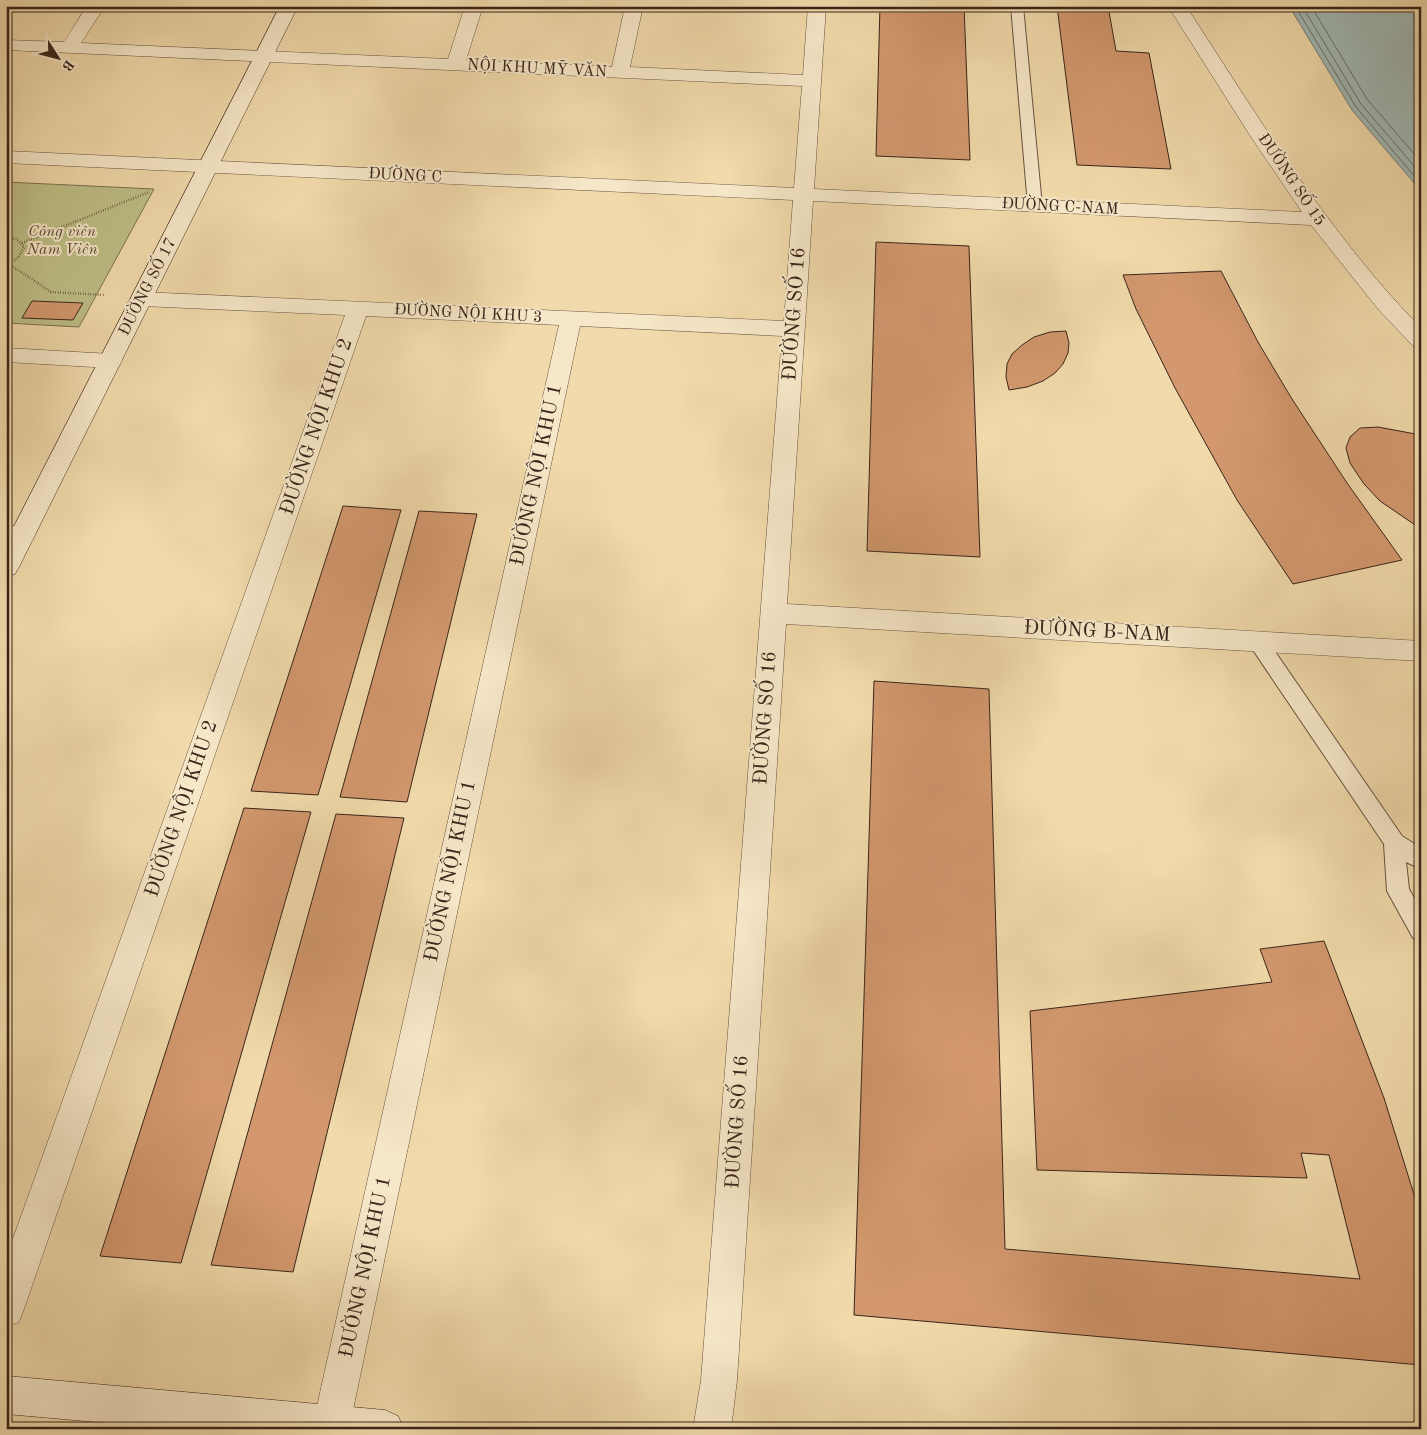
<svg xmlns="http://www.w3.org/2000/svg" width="1427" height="1435" viewBox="0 0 1427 1435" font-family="'Old Standard TT',serif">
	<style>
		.green { fill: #bebe86; stroke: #7c7250 }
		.water { fill: #a0b8b5; stroke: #777d77 }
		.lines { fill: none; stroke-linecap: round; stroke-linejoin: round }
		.shore { stroke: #6c6e68; stroke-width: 1 }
		.building { fill: #d3986e; stroke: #39251b }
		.lane-casing { stroke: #67523f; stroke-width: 2 }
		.street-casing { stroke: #67523f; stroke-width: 1 }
		.secondary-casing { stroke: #39251b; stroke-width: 1 }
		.path { stroke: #39251b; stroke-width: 2.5; stroke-dasharray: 0.5 2; stroke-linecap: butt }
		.lane { fill: #f6e7c8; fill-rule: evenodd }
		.street { fill: #f6e7c8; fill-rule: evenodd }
		.secondary { fill: #f6e7c8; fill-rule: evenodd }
		.labels { text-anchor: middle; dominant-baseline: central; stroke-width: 4; stroke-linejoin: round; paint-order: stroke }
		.far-street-label { font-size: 16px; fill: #39251b; stroke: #f6e7c8 }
		.far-park-label { font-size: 16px; font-style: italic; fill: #5a4b36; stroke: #f6e7c8 }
		.street-label { font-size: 20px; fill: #39251b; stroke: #f6e7c8 }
	</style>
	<rect width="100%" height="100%" fill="#f1daab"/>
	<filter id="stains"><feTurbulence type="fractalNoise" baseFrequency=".004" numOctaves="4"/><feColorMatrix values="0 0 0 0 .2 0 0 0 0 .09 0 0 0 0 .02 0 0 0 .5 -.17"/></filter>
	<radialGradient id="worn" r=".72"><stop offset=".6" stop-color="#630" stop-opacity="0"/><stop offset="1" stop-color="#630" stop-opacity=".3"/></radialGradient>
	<!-- green -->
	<path class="green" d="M6 182 154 189 79 327 6 323Z"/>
	<!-- water -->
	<path class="water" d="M1289 6H1421V191L1352 110Z"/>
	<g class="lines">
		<!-- shore -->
		<g class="shore">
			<path d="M1295 6 1356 107 1421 184"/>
			<path d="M1302 6 1361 104 1421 174"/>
			<path d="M1311 6 1367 99 1421 162"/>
		</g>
	</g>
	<!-- building -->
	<g class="building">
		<path d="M880 6H964L970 160 876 156Z"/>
		<path d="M1057 6H1108L1116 51 1149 53 1171 169 1077 165Z"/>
		<path d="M876 242 969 246 980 557 867 551Z"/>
		<path d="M1221 271 1258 342 1292 399 1347 483 1402 560 1293 584 1237 500 1175 388 1136 309 1123 275Z"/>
		<path d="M32 301 83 303 73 320 22 318Z"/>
		<path d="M1066 331 1069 343 1068 353 1063 364 1055 373 1043 381 1027 387 1009 390 1006 377 1007 364 1012 354 1022 345 1034 337 1050 332Z"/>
		<path d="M1378 427 1421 435V529L1380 501 1364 484 1350 463 1346 448 1350 437 1360 428Z"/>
		<path d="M343 506 401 510 318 795 251 791Z"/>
		<path d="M419 511 477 514 407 802 340 797Z"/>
		<path d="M874 681 989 689 1005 1249 1360 1279 1329 1155 1301 1153 1307 1178 1037 1170 1030 1011 1272 982 1260 949 1324 941 1384 1098 1421 1217V1365L854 1315Z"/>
		<path d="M244 808 311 812 181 1263 100 1256Z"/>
		<path d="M336 814 404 818 293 1272 211 1265Z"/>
	</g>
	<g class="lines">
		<!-- lane casing -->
		<g class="lane-casing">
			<g id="lane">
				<path d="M1011 6H1023L1042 206 1040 209H1030L1028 206Z"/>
				<path d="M1258 635 1265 637 1402 836 1421 848V869L1406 862 1409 889 1421 910V941L1413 938 1387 891 1384 844 1251 647 1248 642 1251 637Z"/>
			</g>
		</g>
		<!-- street casing -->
		<g class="street-casing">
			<g id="street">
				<path d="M87 6H105L81 43 448 59 465 6H483L466 60 612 67 625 6H643L630 67 803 75 808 6H826L814 189 1302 212 1251 137 1168 6H1186C1259 118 1327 232 1421 328V348L1413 346 1378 309 1311 225 813 201 787 604 1421 641V661L786 624 737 1380 731 1429H693L701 1380 782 336 580 326 349 1429H315L313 1424 559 325 366 316 24 1309 19 1322 6 1327V1258L345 315 142 306 134 304 131 299 134 294 142 292 784 321 793 200 6 163V151L794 188 802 86 6 50V40L64 42Z"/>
				<path d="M6 348 111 354 119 356 122 361 119 366 111 368 6 362Z"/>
				<path d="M6 525 32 529 35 535 32 541 23 544 6 543Z"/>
			</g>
		</g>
		<!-- secondary casing -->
		<g class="secondary-casing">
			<g id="secondary">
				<path d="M280 6H298L19 567 15 574 6 576V542Z"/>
				<path d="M6 1376 385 1410 398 1416 404 1429H175L6 1414Z"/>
			</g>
		</g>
		<!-- path -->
		<g class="path">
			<path d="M6 237 17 239 24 247 18 258 6 265"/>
			<path d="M22 243 149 192"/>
			<path d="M9 264 51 292 104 295"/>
		</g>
		<!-- lane -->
		<use href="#lane" class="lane"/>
		<!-- street -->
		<use href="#street" class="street"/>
		<!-- secondary -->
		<use href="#secondary" class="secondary"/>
	</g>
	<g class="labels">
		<!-- far-street labels -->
		<g class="far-street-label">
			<text transform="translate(537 69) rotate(3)">NỘI KHU MỸ VĂN</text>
			<text transform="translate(405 176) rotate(3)">ĐƯỜNG C</text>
			<text transform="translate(1291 180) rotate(56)">ĐƯỜNG SỐ 15</text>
			<text transform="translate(1060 207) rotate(3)">ĐƯỜNG C-NAM</text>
			<text transform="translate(148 287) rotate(-63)">ĐƯỜNG SỐ 17</text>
			<text transform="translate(468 314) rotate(3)">ĐƯỜNG NỘI KHU 3</text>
		</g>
		<!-- far-park labels -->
		<g class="far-park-label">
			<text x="62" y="232">Công viên<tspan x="62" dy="18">Nam Viên</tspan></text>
		</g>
		<!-- street labels -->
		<g class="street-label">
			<text transform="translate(795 314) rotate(-86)">ĐƯỜNG SỐ 16</text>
			<text transform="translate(317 427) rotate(-71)">ĐƯỜNG NỘI KHU 2</text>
			<text transform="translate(537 475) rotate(-78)">ĐƯỜNG NỘI KHU 1</text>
			<text transform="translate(1097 632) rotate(3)">ĐƯỜNG B-NAM</text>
			<text transform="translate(766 718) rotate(-86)">ĐƯỜNG SỐ 16</text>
			<text transform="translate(182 809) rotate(-71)">ĐƯỜNG NỘI KHU 2</text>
			<text transform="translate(451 871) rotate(-78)">ĐƯỜNG NỘI KHU 1</text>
			<text transform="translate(738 1122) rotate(-86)">ĐƯỜNG SỐ 16</text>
			<text transform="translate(366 1267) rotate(-78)">ĐƯỜNG NỘI KHU 1</text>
		</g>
	</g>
	<!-- margin -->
	<rect width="1427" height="1435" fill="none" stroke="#f1daab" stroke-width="25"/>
	<rect x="8" y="8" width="1412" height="1420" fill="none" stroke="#39251b" stroke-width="2.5"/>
	<rect x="12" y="12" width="1402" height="1410" fill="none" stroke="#39251b"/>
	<!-- north arrow -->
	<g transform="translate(58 58) rotate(126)" stroke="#f6e7c8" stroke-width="4" paint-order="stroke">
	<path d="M0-4L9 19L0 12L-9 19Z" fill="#39251b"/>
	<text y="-8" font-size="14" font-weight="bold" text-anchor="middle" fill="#39251b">B</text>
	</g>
	<rect width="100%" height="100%" filter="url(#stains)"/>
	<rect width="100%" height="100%" fill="url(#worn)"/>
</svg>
